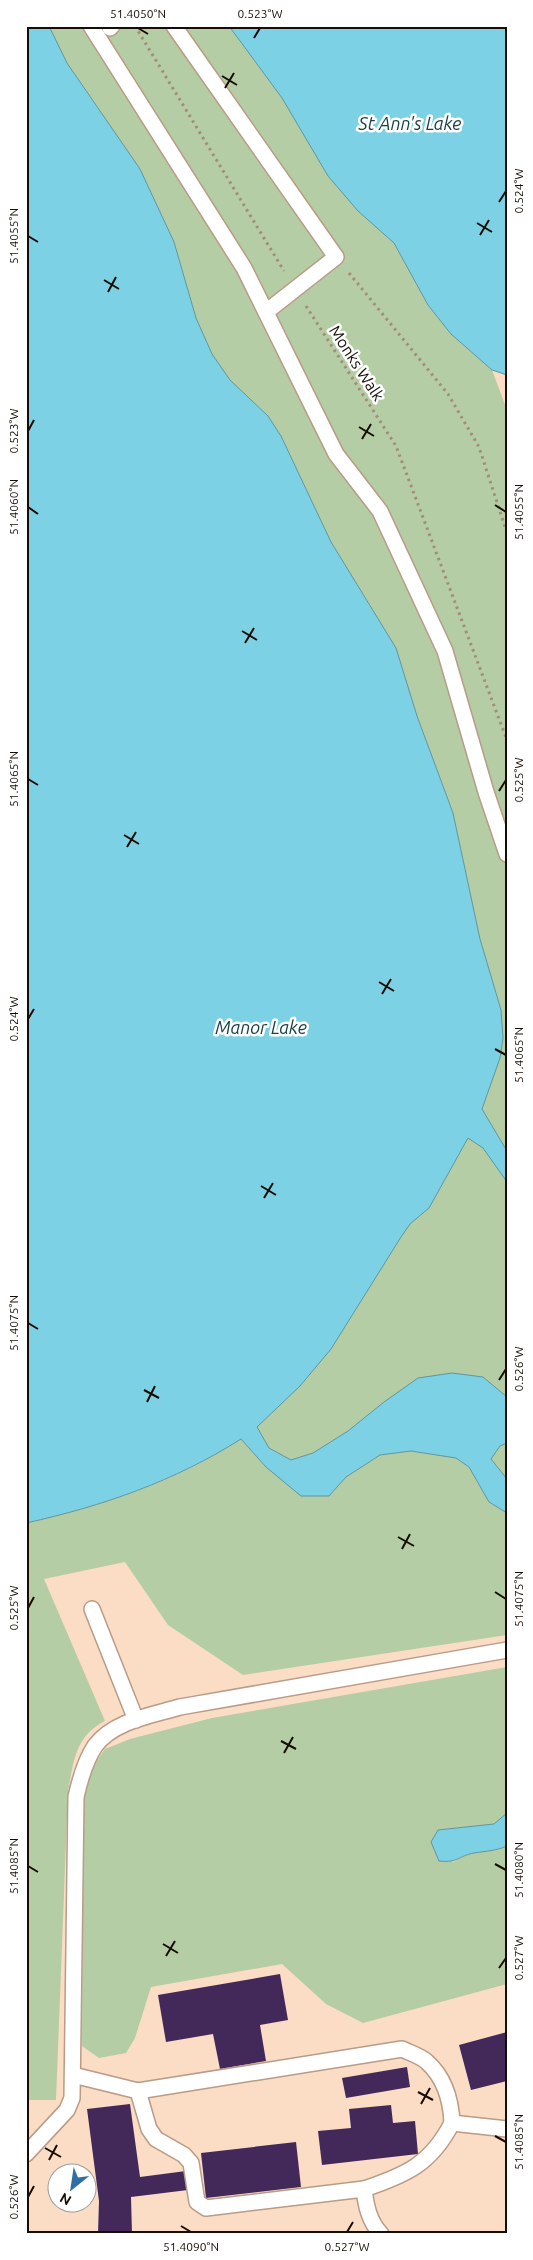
<svg xmlns="http://www.w3.org/2000/svg" width="533" height="2260" viewBox="0 0 533 2260" font-family="Ubuntu,sans-serif">
	<style>
		.green { fill: #b4cda4 }
		.water { fill: #7cd1e4; stroke: #5e96a1 }
		.building { fill: #432959 }
		.lines { fill: none; stroke-linecap: round; stroke-linejoin: round }
		.lane-casing { stroke: #b99b86; stroke-width: 18 }
		.path { stroke: #a38c7b; stroke-width: 3; stroke-dasharray: 2.5 4; stroke-linecap: butt }
		.lane { stroke: #fff; stroke-width: 15 }
		.ticks { fill: none; stroke: #170d06; stroke-width: 2 }
		.labels { text-anchor: middle; dominant-baseline: central; stroke-width: 5; stroke-linejoin: round; paint-order: stroke }
		.street-label { font-size: 16px; fill: #170d06; stroke: #fff }
		.water-label { font-size: 18px; font-style: italic; fill: #194149; stroke: #fff }
		.neatline { fill: none; stroke: #170d06; stroke-width: 2 }
		.ticks-label { font-size: 12px; text-anchor: middle; fill: #170d06 }
	</style>
	<rect width="100%" height="100%" fill="#fbdcc5"/>
	<!-- green -->
	<g class="green">
		<path d="M49 26H229L282 98 358 211 394 243 428 305 451 334 492 370 507 410V1151L482 1109 501 1010 480 939 453 813 417 716 396 648 331 542 281 436 268 416 230 380 212 354 196 318 174 242 140 169 67 63Z"/>
		<path d="M468 1138 483 1147 507 1182V1397L483 1377 384 1402 348 1431 313 1453 291 1460 269 1448 257 1427 300 1386 331 1349 401 1237 410 1224 429 1208Z"/>
		<path d="M241 1439 266 1467 329 1496 346 1477 380 1455 411 1451 456 1458 469 1467 489 1502 507 1513V1635L243 1675 168 1625 125 1562 44 1579 105 1721C75 1736 74 1761 68 1791L56 2100H26V1523C104 1505 174 1483 241 1439Z"/>
		<path d="M507 1443V1479L491 1459 500 1446Z"/>
		<path d="M507 1667V1813L494 1824 438 1830 453 1862 471 1853 498 1850 507 1846V1984L363 2023 326 2004 282 1964 151 1987 135 2038 126 2053 99 2058 82 2046 83 1798 89 1772 105 1749 130 1739 212 1718Z"/>
	</g>
	<!-- water -->
	<g class="water">
		<path d="M26 26H49L67 63 140 169 174 242 196 318 212 354 230 380 268 416 281 436 331 542 396 648 417 716 453 813 480 939 501 1010 503 1038 500 1058 482 1109 507 1151V1182L483 1148 468 1138 429 1208 410 1224 401 1237 331 1349 300 1386 257 1427 269 1448 291 1460 313 1453 348 1431 384 1402 418 1378 452 1373 483 1377 507 1397V1443L500 1446 491 1459 507 1479V1513L489 1502 469 1467 456 1458 411 1451 380 1455 346 1477 329 1496H301L266 1467 241 1439C175 1481 103 1506 26 1523Z"/>
		<path d="M229 26H507V375L492 370 451 334 428 305 394 243 358 211 328 176 282 98Z"/>
		<path d="M507 1813V1846C496 1851 486 1851 474 1853 458 1856 459 1863 439 1861L431 1842 438 1830 494 1824Z"/>
	</g>
	<!-- building -->
	<g class="building">
		<path d="M280 1974 288 2020 260 2025 266 2061 220 2069 213 2034 166 2042 158 1995Z"/>
		<path d="M507 2032V2081L471 2090 459 2045Z"/>
		<path d="M407 2067 410 2087 346 2098 342 2078Z"/>
		<path d="M130 2104 140 2177 186 2171 188 2190 131 2197 132 2234H98L99 2201 87 2109Z"/>
		<path d="M391 2105 393 2123 415 2121 418 2154 322 2165 318 2131 351 2128 349 2109Z"/>
		<path d="M296 2142 301 2187 206 2198 201 2153Z"/>
	</g>
	<g class="lines">
		<!-- lane casing -->
		<g class="lane-casing">
			<g id="lane">
				<path d="M91 26 244 268 336 454 380 511 445 651 486 792 507 854"/>
				<path d="M174 26 336 257 266 312"/>
				<path d="M110 28 112 26"/>
				<path d="M92 1609 136 1720"/>
				<path d="M73 2075 138 2091 402 2049C410 2053 421 2056 427 2062 445 2078 451 2100 452 2123L507 2129"/>
				<path d="M138 2091 149 2129 156 2139 184 2155 191 2163 197 2202 206 2208 364 2189C366 2206 369 2221 381 2234"/>
				<path d="M26 2154 67 2110 72 2098 76 1797C80 1779 85 1761 95 1746 113 1721 153 1715 180 1707L507 1650"/>
				<path d="M364 2189C406 2175 431 2164 452 2123"/>
			</g>
		</g>
		<!-- path -->
		<g class="path">
			<path d="M135 26 284 271"/>
			<path d="M349 273 448 394 479 447 507 533"/>
			<path d="M306 306 396 446 507 740"/>
		</g>
		<!-- lane -->
		<use href="#lane" class="lane"/>
	</g>
	<!-- ticks -->
	<path class="ticks" d="M138 28 148 34M254 38 260 28M222 76 237 85M225 88 234 73M499 202 506 191M477 223 492 232M480 235 489 220M28 236 38 242M104 280 119 289M108 292 116 277M359 427 374 436M28 431 34 420M362 439 371 424M495 505 506 512M28 507 38 514M242 631 257 640M245 643 254 628M28 779 38 785M499 791 506 780M124 835 139 844M127 847 136 832M379 982 394 991M382 994 391 979M28 1019 34 1009M495 1049 506 1055M261 1186 276 1195M264 1198 273 1183M28 1323 38 1329M499 1380 506 1369M144 1390 159 1398M147 1402 155 1386M398 1537 414 1546M402 1549 410 1534M495 1592 506 1599M28 1608 34 1597M281 1741 296 1749M284 1753 293 1737M495 1864 506 1870M28 1866 38 1872M163 1944 178 1953M166 1956 175 1941M499 1968 506 1958M418 2092 433 2100M421 2104 430 2088M495 2136 506 2142M45 2148 61 2157M49 2160 57 2145M28 2197 34 2186M181 2226 191 2232M347 2232 353 2222"/>
	<g class="labels">
		<!-- street labels -->
		<g class="street-label">
			<text transform="translate(357 363) rotate(57)">Monks Walk</text>
		</g>
		<!-- water labels -->
		<g class="water-label">
			<text x="410" y="123">St Ann's Lake</text>
			<text x="261" y="1027">Manor Lake</text>
		</g>
	</g>
	<!-- border -->
	<rect width="533" height="2260" fill="none" stroke="#ffffff" stroke-width="55"/>
	<!-- north arrow -->
	<g transform="translate(72 2188) rotate(210)"><circle r="24" fill="#ffffff" stroke="#a29e9b"/>
	<path d="M0-4L9 19L0 12L-9 19Z" fill="#306fa5"/>
	<text y="-8" font-size="14" font-weight="bold" text-anchor="middle" fill="#170d06">N</text>
	</g>
	<rect x="28" y="28" width="478" height="2204" class="neatline"/>
	<g class="ticks-label">
		<text x="138" y="18">51.4050°N</text>
		<text x="260" y="18">0.523°W</text>
		<text transform="translate(519 191) rotate(-90)" y="4">0.524°W</text>
		<text transform="translate(14 236) rotate(-90)" y="4">51.4055°N</text>
		<text transform="translate(14 431) rotate(-90)" y="4">0.523°W</text>
		<text transform="translate(14 507) rotate(-90)" y="4">51.4060°N</text>
		<text transform="translate(519 512) rotate(-90)" y="4">51.4055°N</text>
		<text transform="translate(14 779) rotate(-90)" y="4">51.4065°N</text>
		<text transform="translate(519 780) rotate(-90)" y="4">0.525°W</text>
		<text transform="translate(14 1019) rotate(-90)" y="4">0.524°W</text>
		<text transform="translate(519 1055) rotate(-90)" y="4">51.4065°N</text>
		<text transform="translate(14 1323) rotate(-90)" y="4">51.4075°N</text>
		<text transform="translate(519 1369) rotate(-90)" y="4">0.526°W</text>
		<text transform="translate(519 1599) rotate(-90)" y="4">51.4075°N</text>
		<text transform="translate(14 1608) rotate(-90)" y="4">0.525°W</text>
		<text transform="translate(14 1866) rotate(-90)" y="4">51.4085°N</text>
		<text transform="translate(519 1870) rotate(-90)" y="4">51.4080°N</text>
		<text transform="translate(519 1958) rotate(-90)" y="4">0.527°W</text>
		<text transform="translate(519 2142) rotate(-90)" y="4">51.4085°N</text>
		<text transform="translate(14 2197) rotate(-90)" y="4">0.526°W</text>
		<text x="191" y="2251">51.4090°N</text>
		<text x="347" y="2251">0.527°W</text>
	</g>
</svg>
